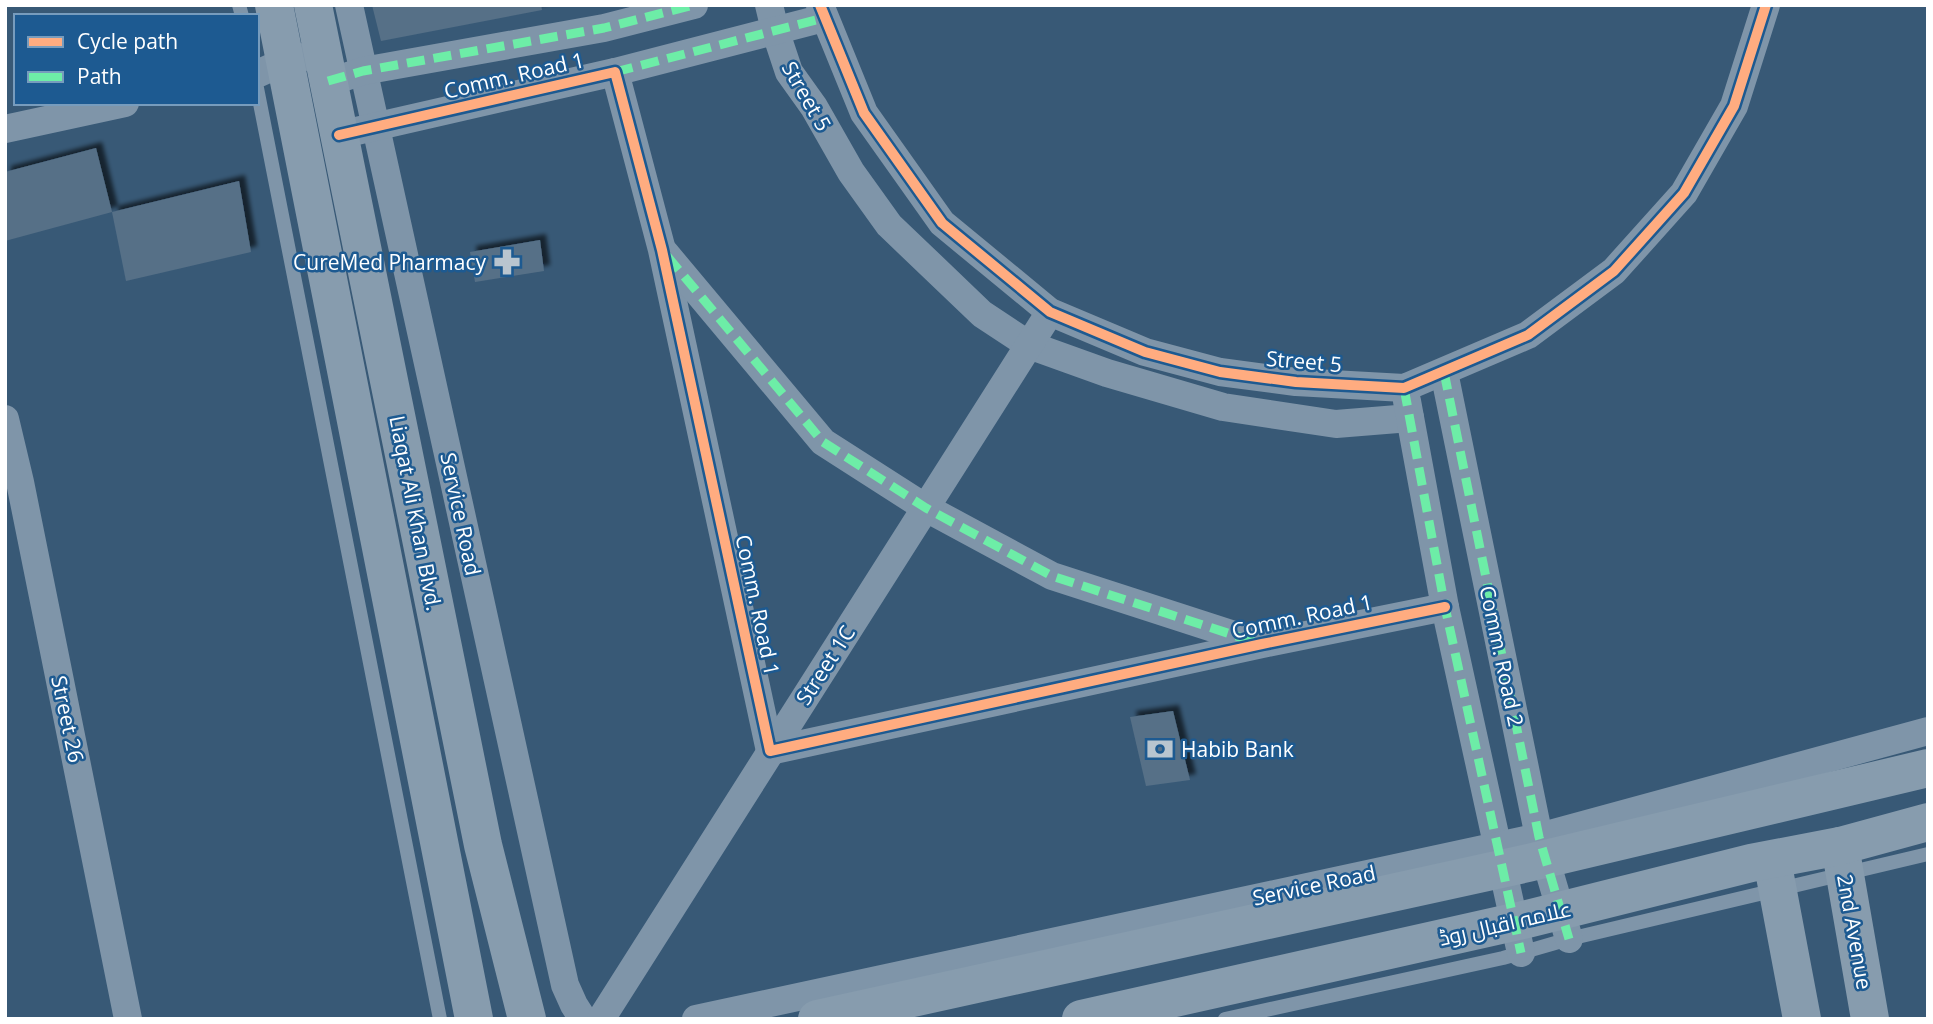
<svg xmlns="http://www.w3.org/2000/svg" width="1933" height="1024" viewBox="0 0 1933 1024" font-family="'Open Sans',Cairo,sans-serif">
	<style>
		.building { fill: #567087; filter: url(#shadow) }
		.lines { fill: none; stroke-linecap: round; stroke-linejoin: round }
		.lane { stroke: #7f95a9; stroke-width: 14 }
		.street { stroke: #7f95a9; stroke-width: 28 }
		.secondary { stroke: #879cae; stroke-width: 38 }
		.quiet { stroke: #6deda7; stroke-width: 9; stroke-dasharray: 18 9; stroke-linecap: butt }
		.cycleway-casing { stroke: #1d5a91; stroke-width: 15 }
		.cycleway { stroke: #ffac80; stroke-width: 10 }
		.labels { text-anchor: middle; dominant-baseline: central; stroke-width: 5; stroke-linejoin: round; paint-order: stroke }
		.street-label { font-size: 21px; fill: #fff; stroke: #1d5a91 }
		.poi-label { font-size: 21px; fill: #fff; stroke: #1d5a91; text-anchor: end }
	</style>
	<defs>
		<filter id="shadow"><feDropShadow dx="6" dy="-6" stdDeviation="2" flood-color="#0009"/></filter>
	</defs>
	<rect width="100%" height="100%" fill="#385976"/>
	<!-- building -->
	<g class="building">
		<path d="M372 5H541L542 10 381 41Z"/>
		<path d="M96 148 112 212 5 241V172Z"/>
		<path d="M239 181 251 252 126 281 112 212Z"/>
		<path d="M540 240 544 271 475 282 470 252Z"/>
		<path d="M1173 711 1190 780 1146 786 1130 717Z"/>
	</g>
	<g class="lines">
		<!-- lane -->
		<g class="lane">
			<path d="M239 5 242 16"/>
			<path d="M257 88 440 1019"/>
			<path d="M1225 1019 1503 958 1569 939 1928 854"/>
		</g>
		<!-- street -->
		<g class="street">
			<path d="M349 5 565 985 574 1005 583 1019"/>
			<path d="M769 5 775 30 789 72 814 107 851 172 889 225 982 314 1029 345 1107 373 1223 407 1336 424 1410 418"/>
			<path d="M820 5 864 113 942 223 1050 312 1145 352 1220 372 1296 382 1404 388 1528 335 1614 271 1684 193 1734 106 1766 5"/>
			<path d="M615 72 824 18"/>
			<path d="M257 74 286 61 304 57"/>
			<path d="M345 77 363 71 604 28 694 5"/>
			<path d="M5 129 125 103"/>
			<path d="M339 135 615 72 662 250 770 751 1262 644 1445 607"/>
			<path d="M665 253 823 442 926 508 1052 576 1259 643"/>
			<path d="M1444 372 1539 837 1569 939"/>
			<path d="M1407 401 1445 607 1521 953"/>
			<path d="M5 419 20 482 128 1019"/>
			<path d="M601 1019 1050 312"/>
			<path d="M696 1019 1539 837 1928 731"/>
		</g>
		<!-- secondary -->
		<g class="secondary">
			<path d="M274 5 474 1019"/>
			<path d="M313 5 483 845 527 1019"/>
			<path d="M1840 846 1870 1019"/>
			<path d="M1772 860 1802 1019"/>
			<path d="M817 1019 1528 863 1928 768"/>
			<path d="M1081 1019 1523 920 1751 863 1840 846 1928 822"/>
		</g>
		<!-- quiet -->
		<g class="quiet">
			<path d="M615 72 824 18"/>
			<path d="M328 81 363 71 604 28 694 5"/>
			<path d="M667 256 823 442 926 508 1052 576 1258 643"/>
			<path d="M1444 372 1539 837 1569 939"/>
			<path d="M1404 388 1445 607 1521 953"/>
		</g>
		<!-- cycleway casing -->
		<g class="cycleway-casing">
			<g id="cycleway">
				<path d="M820 5 864 113 942 223 1050 312 1145 352 1220 372 1296 382 1404 388 1528 335 1614 271 1684 193 1734 106 1766 5"/>
				<path d="M339 135 615 72 662 250 770 751 1262 644 1445 607"/>
			</g>
		</g>
		<!-- cycleway -->
		<use href="#cycleway" class="cycleway"/>
	</g>
	<!-- icons -->
	<defs>
		<g id="pharmacy-bare" transform="scale(2.1)"><path d="M-2-6h4v4h4v4h-4v4h-4v-4h-4v-4h4Z" fill="#b9c5cf" stroke="#1d5a91" stroke-width="2.5" paint-order="stroke"/></g>
		<g id="bank-bare" transform="scale(2.1)"><path d="M-6-4H6V4H-6ZM0-2.3a2.3 2.3 0 1 0 0 4.6a2.3 2.3 0 1 0 0-4.6Z" fill="#b9c5cf" stroke="#1d5a91" stroke-width="2.5" paint-order="stroke"/></g>
	</defs>
	<g fill-rule="evenodd">
		<use href="#pharmacy-bare" x="507" y="262"/>
		<use href="#bank-bare" x="1160" y="749"/>
	</g>
	<g class="labels">
		<!-- street labels -->
		<g class="street-label">
			<text transform="translate(514 75) rotate(-13)">Comm. Road 1</text>
			<text transform="translate(807 96) rotate(60)">Street 5</text>
			<text transform="translate(1304 361) rotate(5)">Street 5</text>
			<text transform="translate(416 513) rotate(79)">Liaqat Ali Khan Blvd.</text>
			<text transform="translate(461 514) rotate(78)">Service Road</text>
			<text transform="translate(758 605) rotate(78)">Comm. Road 1</text>
			<text transform="translate(1302 616) rotate(-12)">Comm. Road 1</text>
			<text transform="translate(1502 656) rotate(78)">Comm. Road 2</text>
			<text transform="translate(825 665) rotate(-57)">Street 1C</text>
			<text transform="translate(68 719) rotate(78)">Street 26</text>
			<text transform="translate(1314 885) rotate(-12)">Service Road</text>
			<text transform="translate(1505 923) rotate(-13)">علامہ اقبال روڈ</text>
			<text transform="translate(1855 932) rotate(80)">2nd Avenue</text>
		</g>
		<!-- poi labels -->
		<g class="poi-label">
			<text x="486" y="262">CureMed Pharmacy</text>
			<text x="1181" y="749" text-anchor="start">Habib Bank</text>
		</g>
	</g>
	<!-- border -->
	<rect width="1933" height="1024" fill="none" stroke="#ffffff" stroke-width="14"/>
	<!-- legend -->
	<rect x="14" y="14" width="245" height="91" fill="#1d5a91" stroke="#779cbd" stroke-width="2"/>
	<rect x="28" y="37" width="35" height="10" fill="#ffac80" stroke="#779cbd" stroke-width="2"/>
	<text x="77" y="49" font-size="21" fill="#ffffff">Cycle path</text>
	<rect x="28" y="72" width="35" height="10" fill="#6deda7" stroke="#779cbd" stroke-width="2"/>
	<text x="77" y="84" font-size="21" fill="#ffffff">Path</text>
</svg>
